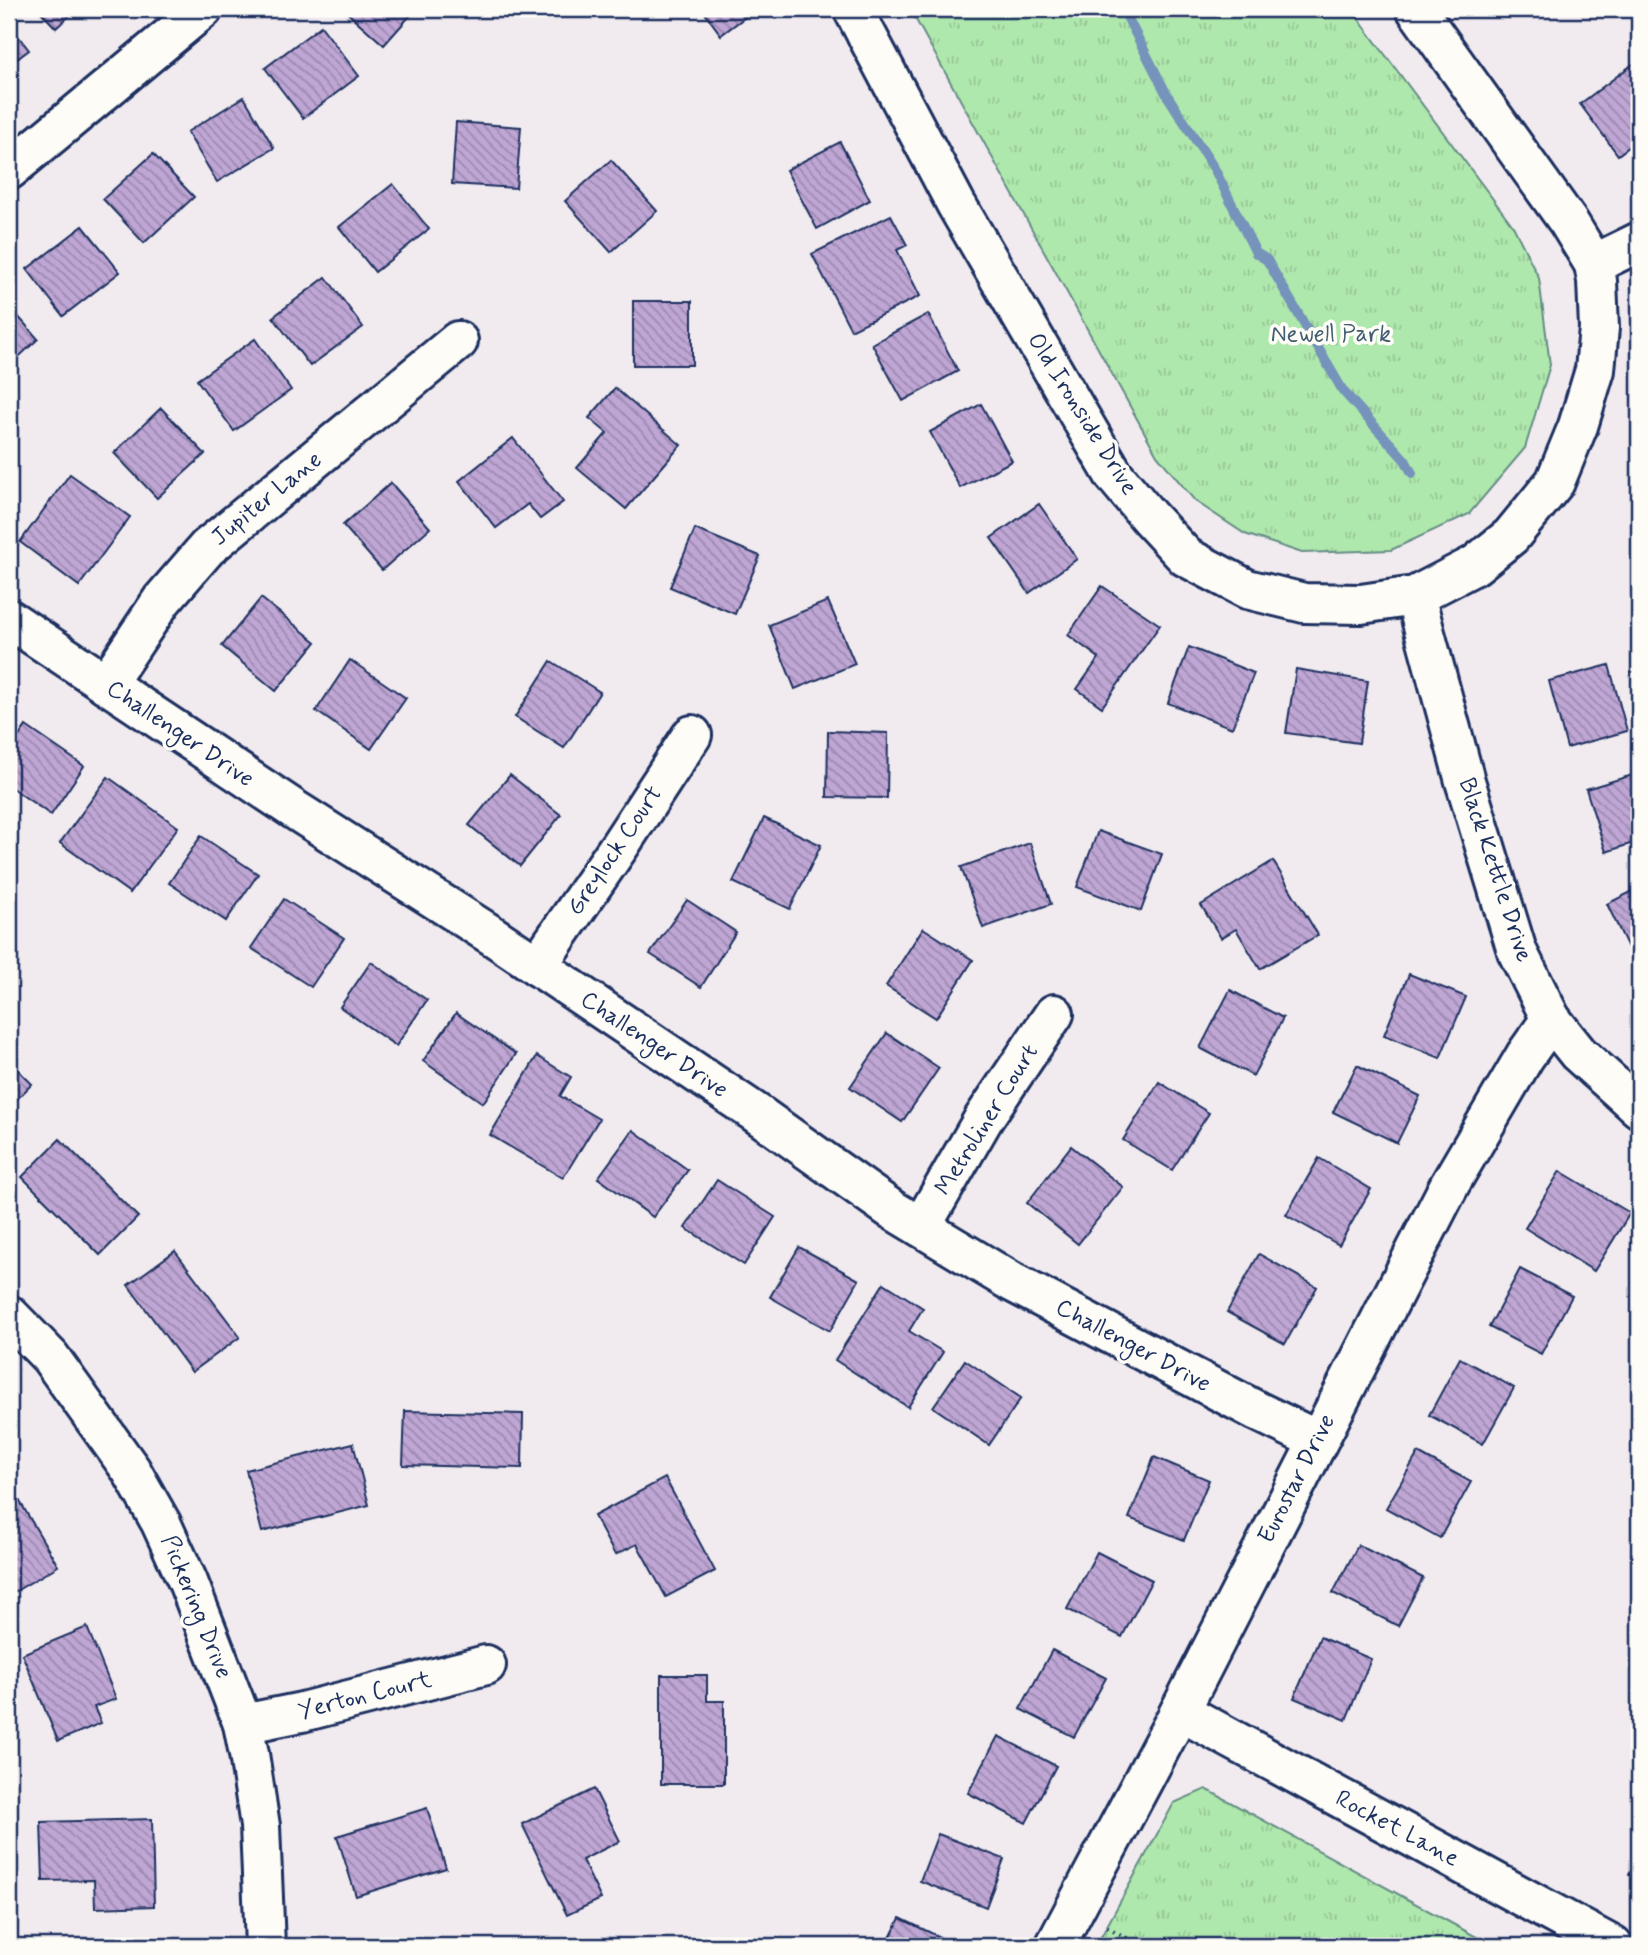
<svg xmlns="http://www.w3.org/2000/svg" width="1648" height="1955" viewBox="0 0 1648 1955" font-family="Mynerve,sans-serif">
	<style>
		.park { fill: url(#park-tufts); stroke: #658c85; stroke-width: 2 }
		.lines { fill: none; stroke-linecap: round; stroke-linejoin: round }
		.stream { stroke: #7493bb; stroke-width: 10 }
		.building { fill: url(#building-back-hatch); stroke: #1b2f5e; stroke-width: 2 }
		.minor-casing { stroke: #1b2f5e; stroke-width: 44 }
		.path { stroke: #1b2f5e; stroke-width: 4.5; stroke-dasharray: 2 5; stroke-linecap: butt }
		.minor { stroke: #fdfcf7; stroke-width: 38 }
		.labels { text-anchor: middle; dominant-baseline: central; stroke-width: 7; stroke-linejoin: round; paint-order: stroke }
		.park-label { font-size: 24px; fill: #405d72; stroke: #fdfcf7 }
		.street-label { font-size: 24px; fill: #1b2f5e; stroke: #fdfcf7 }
	</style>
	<defs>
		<pattern id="park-tufts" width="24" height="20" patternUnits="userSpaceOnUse" patternTransform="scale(1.75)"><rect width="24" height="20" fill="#afe8ac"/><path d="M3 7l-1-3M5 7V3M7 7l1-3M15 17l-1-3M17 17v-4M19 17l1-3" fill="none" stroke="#96c796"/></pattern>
		<pattern id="building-back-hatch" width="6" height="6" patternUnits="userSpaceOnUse" patternTransform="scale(1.75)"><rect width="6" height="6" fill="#bfa6d4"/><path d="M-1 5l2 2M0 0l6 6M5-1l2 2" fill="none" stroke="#9a88af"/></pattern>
	</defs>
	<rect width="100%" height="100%" fill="#f1ebf0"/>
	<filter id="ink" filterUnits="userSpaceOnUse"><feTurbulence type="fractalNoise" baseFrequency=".0143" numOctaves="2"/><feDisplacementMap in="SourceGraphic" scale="14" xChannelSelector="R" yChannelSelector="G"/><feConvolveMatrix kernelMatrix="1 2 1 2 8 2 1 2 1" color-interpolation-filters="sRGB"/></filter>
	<g filter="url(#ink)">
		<!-- park -->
		<g class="park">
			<path d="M910 9H1351L1513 226 1539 278 1550 365 1525 448 1469 514 1391 550 1302 553 1245 534 1195 501 1157 455Z"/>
			<path d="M1206 1789 1493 1946H1096L1174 1803Z"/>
		</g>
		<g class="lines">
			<!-- stream -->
			<path class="stream" d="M1123 9 1167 95 1215 170 1256 253 1267 260 1343 391 1405 460 1412 473"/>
		</g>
		<!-- building -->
		<g class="building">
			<path d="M38 9H77L56 28Z"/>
			<path d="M343 9H416L384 45Z"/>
			<path d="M702 9H756L721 35Z"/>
			<path d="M9 24 29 50 9 65Z"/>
			<path d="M321 26 359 76 303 118 265 68Z"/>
			<path d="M1637 61 1639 63V139L1618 155 1580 104Z"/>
			<path d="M244 97 274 148 217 182 187 132Z"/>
			<path d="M456 122 521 127 516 188 452 184Z"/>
			<path d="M840 142 870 200 817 229 786 170Z"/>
			<path d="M153 154 194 197 144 243 103 199Z"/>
			<path d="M611 160 657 211 611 252 565 201Z"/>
			<path d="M393 184 429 229 375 272 339 227Z"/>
			<path d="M891 215 907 245 897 250 920 296 851 330 812 254Z"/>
			<path d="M83 226 120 272 63 316 27 269Z"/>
			<path d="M326 277 363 327 310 366 273 317Z"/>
			<rect x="633" y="301" width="59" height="64"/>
			<path d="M9 306 38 339 9 366Z"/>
			<path d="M928 314 958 371 903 401 872 344Z"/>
			<path d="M255 339 291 390 234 431 197 380Z"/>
			<path d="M615 388 681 445 626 509 577 468 607 433 589 418Z"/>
			<path d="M981 404 1012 461 960 488 930 432Z"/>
			<path d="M161 408 205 454 157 498 114 453Z"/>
			<path d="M513 438 563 502 540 519 528 504 496 528 459 481Z"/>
			<path d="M70 474 130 517 79 586 20 542Z"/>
			<path d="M391 483 430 528 382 570 343 525Z"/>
			<path d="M1039 504 1077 559 1029 593 991 538Z"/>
			<path d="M695 529 760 556 735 614 670 587Z"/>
			<path d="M1102 586 1160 625 1102 707 1077 689 1099 658 1068 635Z"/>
			<path d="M261 598 316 642 276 691 222 646Z"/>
			<path d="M828 601 855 664 795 689 769 625Z"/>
			<path d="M1189 647 1254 673 1232 728 1168 703Z"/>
			<path d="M350 660 406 698 371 749 316 711Z"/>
			<path d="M551 661 600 692 564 748 515 717Z"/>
			<path d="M1609 665 1627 731 1567 748 1549 681Z"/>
			<path d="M1296 669 1368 681 1359 743 1286 733Z"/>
			<path d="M26 726 84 766 51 815 9 786V751Z"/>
			<path d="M828 731 888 733 887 798 827 797Z"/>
			<path d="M1639 773V841L1606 852 1586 789Z"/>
			<path d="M510 775 561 815 520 866 469 825Z"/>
			<path d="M108 777 178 827 130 893 60 843Z"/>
			<path d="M764 818 821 845 790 909 733 882Z"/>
			<path d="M1098 831 1162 854 1141 911 1077 887Z"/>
			<path d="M201 836 258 874 226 921 169 883Z"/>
			<path d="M1030 843 1051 904 983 928 961 867Z"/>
			<path d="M1273 861 1318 935 1260 969 1236 929 1221 938 1201 905Z"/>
			<path d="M1639 888V962L1636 964 1607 904Z"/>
			<path d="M284 899 344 938 311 987 251 948Z"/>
			<path d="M687 900 736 932 701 987 650 954Z"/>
			<path d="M923 928 973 960 936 1018 886 986Z"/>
			<path d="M371 962 427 1000 396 1046 340 1007Z"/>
			<path d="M1409 974 1466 997 1440 1058 1384 1035Z"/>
			<path d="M1230 990 1283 1018 1253 1076 1200 1048Z"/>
			<path d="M456 1013 516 1054 483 1103 423 1061Z"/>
			<path d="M887 1033 939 1068 902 1122 850 1087Z"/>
			<path d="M537 1056 571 1077 560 1096 599 1119 563 1178 490 1135Z"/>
			<path d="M9 1061 32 1084 9 1107Z"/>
			<path d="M1357 1065 1420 1096 1397 1143 1333 1112Z"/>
			<path d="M1159 1082 1209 1113 1172 1170 1123 1140Z"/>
			<path d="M633 1130 688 1170 653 1217 598 1178Z"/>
			<path d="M60 1139 138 1217 100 1255 22 1177Z"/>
			<path d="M1071 1146 1123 1187 1078 1244 1027 1203Z"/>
			<path d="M1319 1158 1371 1189 1339 1245 1286 1215Z"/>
			<path d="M1560 1171 1630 1213 1594 1271 1525 1228Z"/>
			<path d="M717 1180 775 1217 744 1265 685 1228Z"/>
			<path d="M799 1247 859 1280 830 1331 770 1297Z"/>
			<path d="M175 1251 240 1337 192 1372 128 1285Z"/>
			<path d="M1259 1254 1317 1287 1285 1344 1227 1312Z"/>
			<path d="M1520 1269 1572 1296 1541 1354 1489 1327Z"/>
			<path d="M884 1283 923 1308 909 1331 943 1352 908 1407 835 1360Z"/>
			<path d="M1460 1358 1514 1388 1483 1444 1429 1415Z"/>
			<path d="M965 1360 1021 1398 989 1445 933 1407Z"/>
			<path d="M405 1411 523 1414 522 1468 403 1465Z"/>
			<path d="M353 1443 369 1505 262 1532 246 1470Z"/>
			<path d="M1418 1453 1471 1482 1440 1538 1386 1508Z"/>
			<path d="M1154 1457 1209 1480 1184 1540 1129 1518Z"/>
			<path d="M665 1478 715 1571 666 1597 637 1544 615 1555 594 1516Z"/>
			<path d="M9 1483 58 1566 9 1595Z"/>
			<path d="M1358 1545 1423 1578 1398 1626 1333 1593Z"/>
			<path d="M1097 1552 1152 1580 1122 1637 1067 1609Z"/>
			<path d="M87 1627 116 1699 94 1707 101 1723 58 1741 22 1654Z"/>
			<path d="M1320 1637 1371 1659 1346 1720 1294 1698Z"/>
			<path d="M1052 1650 1106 1678 1074 1737 1020 1709Z"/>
			<path d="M661 1675H707V1701H724V1784H661Z"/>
			<path d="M998 1736 1056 1766 1026 1823 968 1793Z"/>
			<path d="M594 1789 620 1841 582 1860 601 1899 567 1915 522 1824Z"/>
			<path d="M427 1808 446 1868 356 1896 337 1836Z"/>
			<path d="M152 1819 154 1906 95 1908 94 1880 43 1881 41 1822Z"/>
			<path d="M938 1834 1004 1859 986 1907 920 1881Z"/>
			<path d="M1639 1856V1881L1629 1875Z"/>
			<path d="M900 1918 956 1945 955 1946H886Z"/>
		</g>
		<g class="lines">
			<!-- minor casing -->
			<g class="minor-casing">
				<g id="minor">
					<path d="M853 9 956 204 1114 475 1149 517 1186 557 1247 589 1304 603 1361 604 1415 596 1475 565 1511 536 1555 482 1578 426 1595 370 1599 328 1597 281 1594 264 1569 223 1416 9"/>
					<path d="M9 170 203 9"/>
					<path d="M1594 264 1639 242"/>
					<path d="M1415 596 1465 781 1517 951 1551 1019 1578 1053 1639 1108"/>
					<path d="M9 619 295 810 493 936 756 1113 891 1209 1012 1282 1257 1411 1317 1440"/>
					<path d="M106 684 162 600 207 548 458 341"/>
					<path d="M537 966 620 845 692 735"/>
					<path d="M921 1227 984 1118 1054 1014"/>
					<path d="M9 1315 50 1357 131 1470 161 1523 188 1582 243 1724 249 1754 260 1826 265 1946"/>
					<path d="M1180 1711 1613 1946"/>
					<path d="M243 1724 302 1712 486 1665"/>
					<path d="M1055 1946 1180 1711 1450 1184 1525 1056 1551 1019"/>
				</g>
			</g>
			<!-- path -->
			<g class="path">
				<path d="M1107 1927 1140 1946"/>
				<path d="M1237 1946 1261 1943 1277 1946"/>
			</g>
			<!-- minor -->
			<use href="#minor" class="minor"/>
		</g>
	</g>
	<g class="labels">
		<!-- park labels -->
		<g class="park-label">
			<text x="1331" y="334">Newell Park</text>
		</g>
		<!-- street labels -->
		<g class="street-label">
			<text transform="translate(1082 414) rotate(58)">Old Ironside Drive</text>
			<text transform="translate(267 499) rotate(-39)">Jupiter Lane</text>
			<text transform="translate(180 734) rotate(34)">Challenger Drive</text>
			<text transform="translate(615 851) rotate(-56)">Greylock Court</text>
			<text transform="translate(1495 870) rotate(72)">Black Kettle Drive</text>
			<text transform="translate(654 1045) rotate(34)">Challenger Drive</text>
			<text transform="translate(987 1120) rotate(-58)">Metroliner Court</text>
			<text transform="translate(1133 1346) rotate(28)">Challenger Drive</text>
			<text transform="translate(1297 1479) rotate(-63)">Eurostar Drive</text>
			<text transform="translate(196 1607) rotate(68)">Pickering Drive</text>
			<text transform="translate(365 1696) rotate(-14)">Yerton Court</text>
			<text transform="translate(1397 1829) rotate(28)">Rocket Lane</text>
		</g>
	</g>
	<!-- margin -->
	<rect width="1648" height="1955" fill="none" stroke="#fdfcf7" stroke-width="35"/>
	<rect x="18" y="18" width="1613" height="1920" fill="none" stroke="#1b2f5e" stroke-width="2.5" filter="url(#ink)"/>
</svg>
